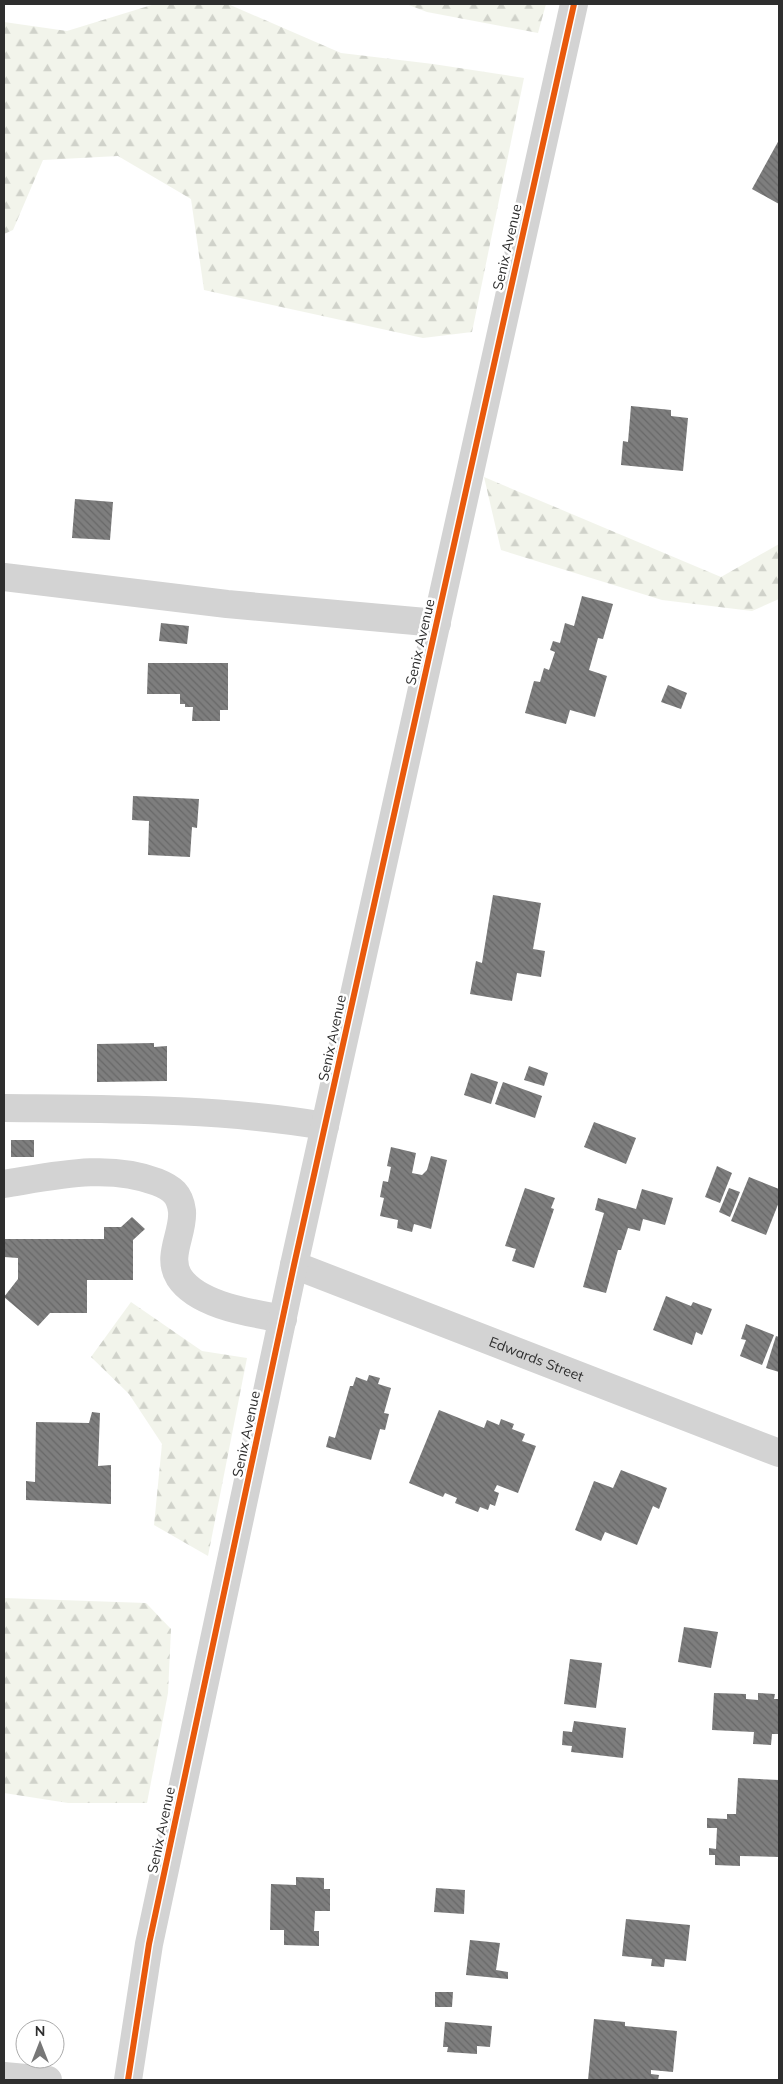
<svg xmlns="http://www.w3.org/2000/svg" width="783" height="2084" viewBox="0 0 783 2084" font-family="Mulish,sans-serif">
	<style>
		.forest { fill: url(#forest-firs) }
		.building { fill: url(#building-back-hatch) }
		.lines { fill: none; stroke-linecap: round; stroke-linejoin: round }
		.minor { stroke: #d3d3d3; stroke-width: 28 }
		.cycleway-casing { stroke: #fff; stroke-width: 9 }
		.cycleway { stroke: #e8590c; stroke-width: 6 }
		.labels { text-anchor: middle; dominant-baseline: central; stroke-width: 5; stroke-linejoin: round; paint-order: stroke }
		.street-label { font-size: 14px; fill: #2e2e2e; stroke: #fff }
	</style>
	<defs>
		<pattern id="forest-firs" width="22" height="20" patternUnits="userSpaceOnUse" patternTransform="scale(1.25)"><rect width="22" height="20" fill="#f2f4eb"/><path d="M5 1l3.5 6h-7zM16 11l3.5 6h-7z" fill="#d0d2ca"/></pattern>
		<pattern id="building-back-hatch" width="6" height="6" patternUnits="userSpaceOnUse" patternTransform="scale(1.25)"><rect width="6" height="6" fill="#7e7e7e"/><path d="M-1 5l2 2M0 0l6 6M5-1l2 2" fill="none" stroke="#686868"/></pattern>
	</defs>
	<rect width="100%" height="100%" fill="#fff"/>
	<!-- forest -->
	<g class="forest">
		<path d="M155 4H228L341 53 433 64 524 78 472 332 423 338 204 290 191 199 118 156 43 160 13 230 4 234V22L67 31Z"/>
		<path d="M406 4H546L538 33 427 12Z"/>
		<path d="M484 477 721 577 779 544V599L752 611 662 600 501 550Z"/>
		<path d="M131 1302 202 1351 247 1358 208 1556 154 1525 162 1444 129 1394 91 1357Z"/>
		<path d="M4 1598 146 1603 171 1629 168 1693 147 1803H68L4 1793Z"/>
	</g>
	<!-- building -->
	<g class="building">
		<path d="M779 140V204L752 189Z"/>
		<path d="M631 406 671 410V416L688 418 683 471 621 465 623 441 628 442Z"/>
		<path d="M75 499 113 502 110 540 72 538Z"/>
		<path d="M582 596 613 604 603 639 598 638 589 670 607 676 595 717 570 710 566 724 525 713 534 681 540 682 544 668 549 670 555 652 550 650 553 641 560 643 565 623 574 626Z"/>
		<path d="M161 623 189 626 187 644 159 641Z"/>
		<path d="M148 663H228V710H220V721H192L193 707H185V704H180V694H147Z"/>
		<path d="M668 685 687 693 681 709 661 702Z"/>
		<path d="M133 796 199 799 197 828 192 827 190 857 148 855 149 821 132 820Z"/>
		<path d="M493 895 541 903 533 949 545 951 541 977 517 973 512 1001 470 994 476 961 482 963Z"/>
		<path d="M154 1043V1047L167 1046V1081L97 1082V1044Z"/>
		<path d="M529 1066 548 1073 544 1086 524 1080Z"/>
		<path d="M471 1073 498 1082 491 1104 464 1095Z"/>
		<path d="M503 1082 542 1096 535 1118 495 1104Z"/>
		<path d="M594 1122 636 1138 626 1164 584 1147Z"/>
		<rect x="11" y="1140" width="23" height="17"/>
		<path d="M391 1147 416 1153 412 1173 422 1175 427 1170 431 1156 447 1160 431 1229 414 1224 412 1232 397 1228 398 1220 380 1216 384 1198 380 1197 383 1181 388 1182 391 1167 387 1166Z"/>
		<path d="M717 1166 732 1173 720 1203 705 1197Z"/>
		<path d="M749 1177 779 1189V1202L766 1235 731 1221Z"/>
		<path d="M525 1188 555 1198 551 1208 554 1209 534 1268 512 1261 516 1249 505 1246Z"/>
		<path d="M729 1188 740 1192 730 1217 719 1212Z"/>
		<path d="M642 1189 673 1198 665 1225 643 1219 640 1231 628 1228 621 1250H618L606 1293 583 1287 604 1213 595 1210 598 1198 636 1209Z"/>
		<path d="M132 1217 145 1229 133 1240V1280H87V1313H50L38 1326 4 1297 18 1279V1258L4 1257V1239H104V1227H121Z"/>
		<path d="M666 1296 691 1306 693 1302 712 1309 702 1335 696 1332 692 1345 653 1330Z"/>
		<path d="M746 1324 774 1335 762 1365 740 1356 746 1340 741 1339Z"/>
		<path d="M776 1336 779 1337V1372L766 1368Z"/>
		<path d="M369 1375 380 1378 378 1384 391 1388 384 1413 389 1414 385 1430 380 1429 371 1460 326 1447 329 1436 335 1438 350 1386H353L356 1377 367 1381Z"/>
		<path d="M439 1410 484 1428 487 1420 499 1425 501 1419 514 1424 512 1429 525 1434 522 1441 536 1446 518 1493 497 1485 494 1491 499 1493 495 1506 490 1504 488 1510 480 1507 478 1512 455 1503 457 1498 445 1493 443 1497 409 1483Z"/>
		<path d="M92 1412 100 1413 98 1466 111 1465V1504L26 1500V1481L35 1482 36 1422 89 1423Z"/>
		<path d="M621 1470 667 1488 659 1509 653 1506 637 1545 605 1532 601 1541 575 1530 594 1481 613 1488Z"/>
		<path d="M684 1627 718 1632 711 1668 678 1662Z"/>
		<path d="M570 1659 602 1663 596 1708 564 1704Z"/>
		<path d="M714 1693 746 1694V1699L758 1700V1693L775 1694 774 1699H779V1734H772L771 1745 753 1744 754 1732 712 1730Z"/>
		<path d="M574 1721 626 1728 623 1758 571 1752 572 1746 562 1745 563 1731 572 1732Z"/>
		<path d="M738 1778 779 1780V1857L740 1856V1866L715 1865V1855H709V1848L716 1849 717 1828H707V1818L727 1819V1814H736Z"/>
		<path d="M296 1877 324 1878V1889H330V1911H315L314 1931H319V1946L284 1945V1930H270L271 1884 296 1885Z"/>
		<path d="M436 1888 465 1890 464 1914 434 1912Z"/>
		<path d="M626 1919 690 1925 686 1961 665 1959 664 1967 651 1966 652 1959 622 1956Z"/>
		<path d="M470 1940 500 1943 496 1970 508 1972V1979L466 1975Z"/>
		<path d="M435 1992H453L452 2007H435Z"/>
		<path d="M594 2019 625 2022V2026L677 2031 673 2072 651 2070V2074L659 2075 658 2080H588Z"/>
		<path d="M445 2022 492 2026 490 2047 477 2046V2054L447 2052 448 2047H443Z"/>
	</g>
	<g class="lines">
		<!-- minor -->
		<g class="minor">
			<path d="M4 577 227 604 437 623"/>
			<path d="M4 1108C111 1109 219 1108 325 1126"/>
			<path d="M4 1184C54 1176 108 1163 157 1182 172 1188 180 1194 182 1211 184 1233 166 1256 179 1277 198 1306 252 1313 283 1319"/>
			<path id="s1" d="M294 1265 779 1453"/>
			<path d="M4 2076 48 2080"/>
			<path d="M128 2080 149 1944 294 1265 574 4"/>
		</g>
		<!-- cycleway casing -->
		<g class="cycleway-casing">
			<path id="cycleway" d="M128 2080 149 1944 294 1265 574 4"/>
		</g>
		<!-- cycleway -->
		<use href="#cycleway" class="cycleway"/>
	</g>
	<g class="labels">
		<!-- street labels -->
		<g class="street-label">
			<text transform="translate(507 247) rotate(-77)">Senix Avenue</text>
			<text transform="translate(420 642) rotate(-77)">Senix Avenue</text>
			<text transform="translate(332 1038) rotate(-78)">Senix Avenue</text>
			<text stroke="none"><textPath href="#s1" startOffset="260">Edwards Street</textPath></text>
			<text transform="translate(246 1434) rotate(-78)">Senix Avenue</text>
			<text transform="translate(161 1830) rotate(-78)">Senix Avenue</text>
		</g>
	</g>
	<!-- border -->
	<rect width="783" height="2084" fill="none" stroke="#2e2e2e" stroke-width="10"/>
	<!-- north arrow -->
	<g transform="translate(40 2044)"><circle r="24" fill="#ffffff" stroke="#ababab"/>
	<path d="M0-4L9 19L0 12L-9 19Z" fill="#777777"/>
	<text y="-8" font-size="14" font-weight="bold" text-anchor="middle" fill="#2e2e2e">N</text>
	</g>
</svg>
